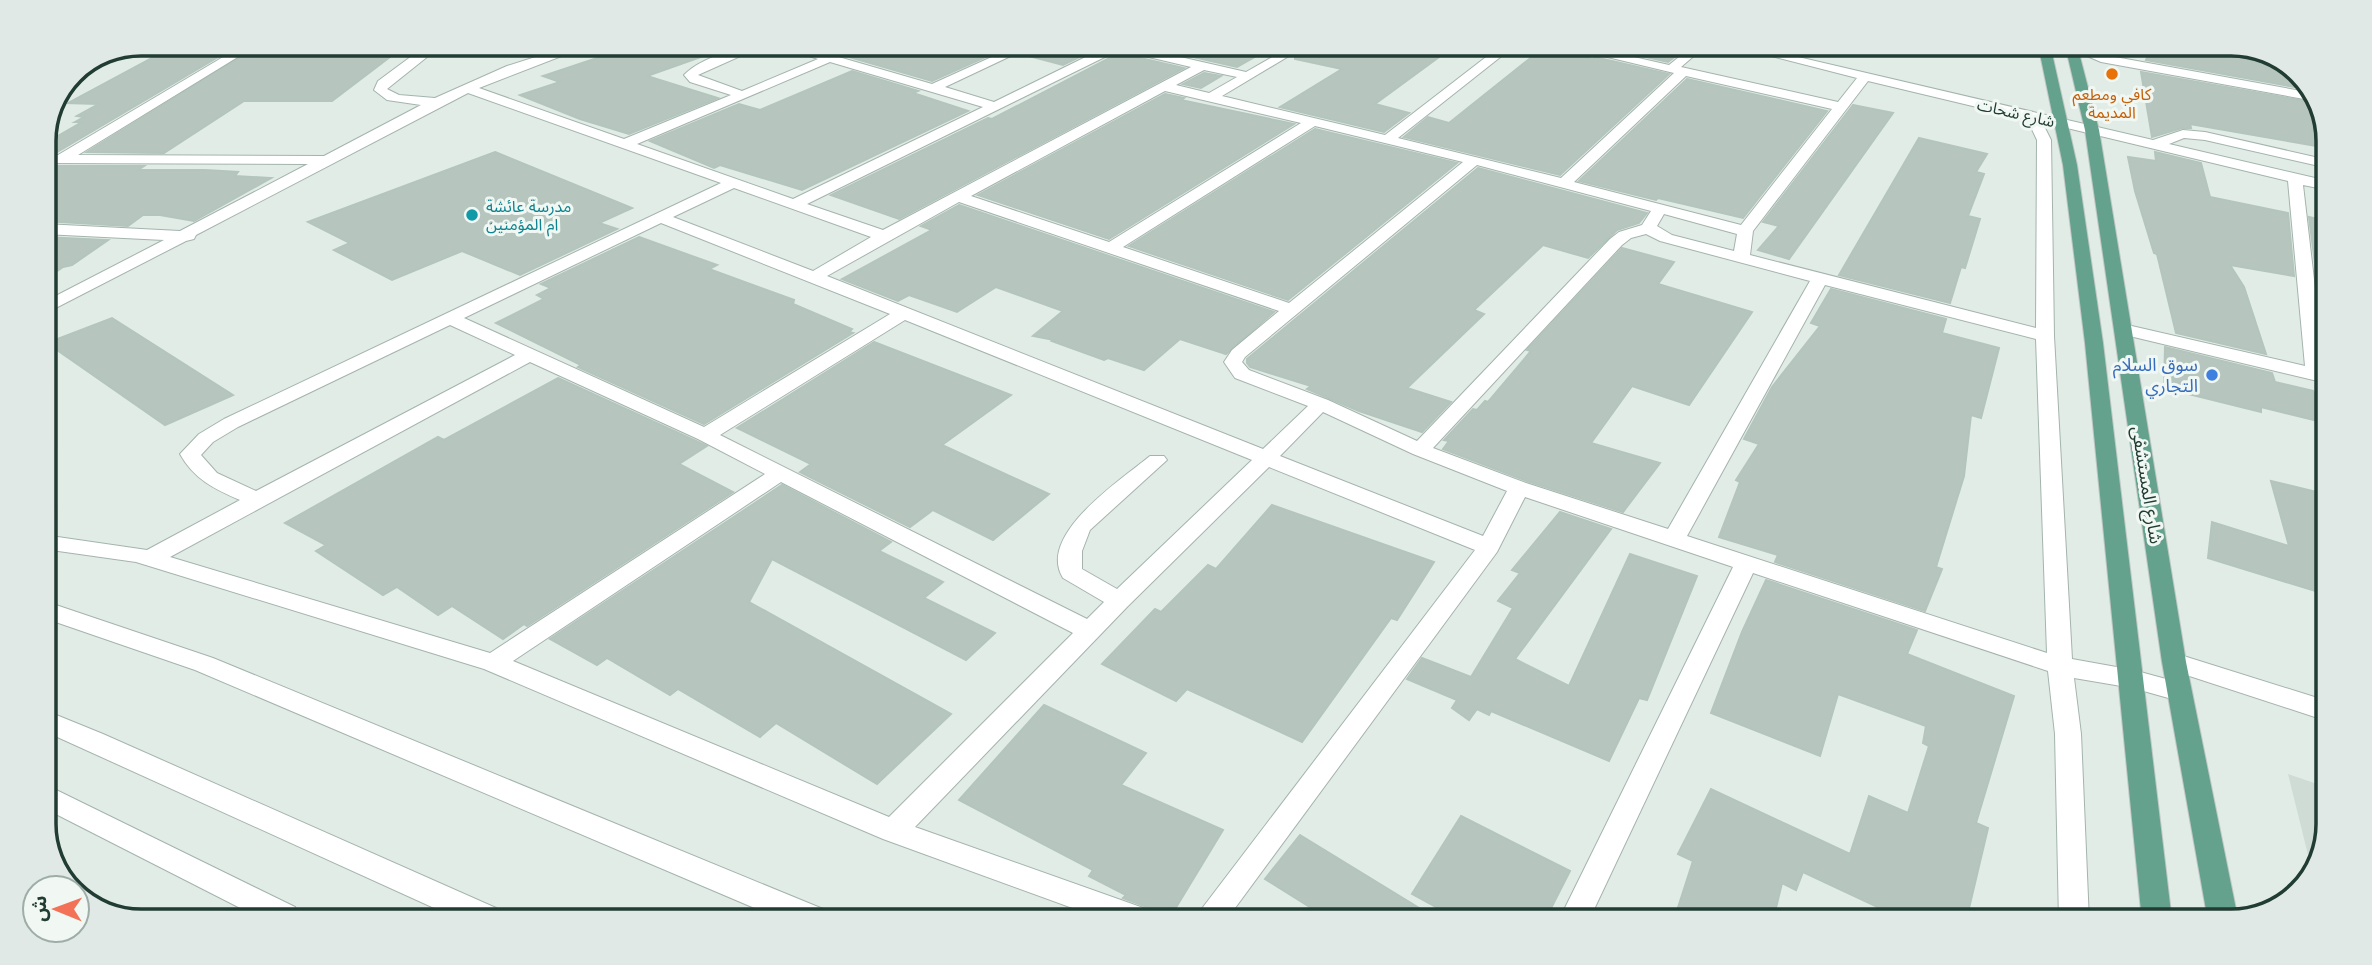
<svg xmlns="http://www.w3.org/2000/svg" width="2372" height="965" viewBox="0 0 2372 965" font-family="Arial,'Noto Sans Arabic',sans-serif">
	<style>
		.built { fill: #cfdbd5 }
		.building { fill: #b6c6bf; stroke: #b3c5bc; stroke-width: 2 }
		.lines { fill: none; stroke-linecap: round; stroke-linejoin: round }
		.minor-casing { stroke: #a4b4ad; stroke-width: 2 }
		.major-casing { stroke: #c1c8c6; stroke-width: 2 }
		.minor { fill: #fff; fill-rule: evenodd }
		.major { fill: #65a28e; fill-rule: evenodd }
		.food-dot { fill: #e8710a; stroke: #f1f8f4; stroke-width: 2.5 }
		.culture-dot { fill: #0f9aa8; stroke: #f1f8f4; stroke-width: 2.5 }
		.shop-dot { fill: #3f7fe0; stroke: #f1f8f4; stroke-width: 2.5 }
		.labels { text-anchor: middle; dominant-baseline: central; stroke-width: 6; stroke-linejoin: round; paint-order: stroke }
		.far-food-label { font-size: 16px; fill: #c56008; stroke: #f1f8f4 }
		.far-street-label { font-size: 16px; fill: #213c33; stroke: #f1f8f4 }
		.far-culture-label { font-size: 16px; fill: #0d838f; stroke: #f1f8f4; text-anchor: start }
		.shop-label { font-size: 18px; fill: #366cbe; stroke: #f1f8f4; text-anchor: end }
		.street-label { font-size: 18px; fill: #213c33; stroke: #f1f8f4 }
		.rim { fill: none; stroke: #213c33; stroke-width: 3.5 }
	</style>
	<rect width="100%" height="100%" fill="#e1ece6"/>
	<!-- built -->
	<path class="built" d="M2288 774 2323 786V855L2312 871Z"/>
	<!-- building -->
	<g class="building">
		<path d="M178 44H240L57 152H44V144L82 122H75L84 117 77 116 99 104 68 103Z"/>
		<path d="M261 44H407L332 101H244L164 153 87 152Z"/>
		<path d="M636 45H722L723 49 647 76 718 98 629 134 580 119 520 95 560 82 543 76Z"/>
		<path d="M826 45 924 46H1010L932 81 825 50Z"/>
		<path d="M1034 46H1102L1063 65 1025 55Z"/>
		<path d="M1145 46H1200L1272 47 1237 67Z"/>
		<path d="M1306 47H1401L1443 54 1375 104 1409 113 1384 132 1280 107 1342 69 1295 59V55Z"/>
		<path d="M1640 47 1686 48 1668 62 1606 48Z"/>
		<path d="M1543 48 1593 59 1595 57 1669 74 1560 175 1404 137 1428 117 1449 123Z"/>
		<path d="M2151 49H2262L2308 82 2311 90 2146 60Z"/>
		<path d="M1119 53 1184 68 899 219 831 195 988 118 992 119Z"/>
		<path d="M852 71 918 91 913 93 968 111 802 190 720 165 714 168 650 141 739 104 760 110Z"/>
		<path d="M2141 72 2316 103 2328 135V148L2190 124 2191 128H2182L2152 137Z"/>
		<path d="M1204 73 1221 76 1201 88 1183 84Z"/>
		<path d="M1687 79 1827 111 1743 218 1658 198 1656 200 1579 181Z"/>
		<path d="M1165 94 1184 98 1181 100 1294 124 1109 239 978 195Z"/>
		<path d="M1853 105 1893 113 1789 259 1758 250 1779 226 1763 222Z"/>
		<path d="M1315 129 1457 163 1288 300 1129 246Z"/>
		<path d="M1919 138 1987 154 1976 172 1984 174 1968 216 1980 219 1965 268 1961 267 1950 303 1839 275Z"/>
		<path d="M495 152 632 208 599 223 617 229 520 275 462 251 392 280 334 250 350 243 308 222Z"/>
		<path d="M2155 152 2201 163 2210 197 2288 213 2294 276 2230 265 2244 287 2266 354 2176 333 2157 254 2154 253 2135 191 2128 157 2156 161Z"/>
		<path d="M44 166H144L138 170H205L238 172 235 176 271 178 194 221 160 215H143L128 226 44 221Z"/>
		<path d="M1478 168 1647 213 1639 223 1617 230 1588 258 1543 245 1474 310 1484 314 1407 388 1451 402 1422 432 1359 411 1307 389 1311 386 1250 367 1247 363V359Z"/>
		<path d="M959 205 1274 312 1226 354 1180 339 1144 370 1108 358 1104 360 1052 341 1054 340 1033 336 1063 311 996 287 957 312 909 295 898 301 842 279 932 230 921 226Z"/>
		<path d="M2309 217 2327 221V281L2317 279Z"/>
		<path d="M44 237 108 240 72 265 63 267 44 280Z"/>
		<path d="M639 237 717 265 709 269 794 300 793 304 852 329 849 332 853 333 704 424 578 367 581 365 496 323 544 299 537 295 551 288 541 284Z"/>
		<path d="M1622 248 1674 262 1658 284 1752 312 1689 405 1632 386 1591 443 1660 463 1623 512 1527 481 1443 449 1449 441 1444 440 1473 409 1477 410 1485 401 1488 402 1531 351 1527 350Z"/>
		<path d="M1831 289 1946 319 1942 333 1999 348 1981 418 1971 415 1964 476 1936 567 1942 569 1925 611 1775 562 1778 555 1719 537 1740 482 1736 480 1759 444 1744 439 1772 387 1820 326 1811 323Z"/>
		<path d="M112 318 233 395 165 425 47 343Z"/>
		<path d="M874 342 1011 395 942 445 1049 494 993 540 933 510 910 527 800 472 811 464 737 428Z"/>
		<path d="M2165 347 2272 373 2275 382 2313 391 2326 410V423L2261 407V412L2164 388Z"/>
		<path d="M558 378 707 446 679 464 733 492 527 626 524 624 503 639 452 606 438 615 397 587 383 595 316 551 326 545 285 523 438 437 444 440Z"/>
		<path d="M2271 481 2325 494V594L2208 558 2212 522 2289 546Z"/>
		<path d="M782 485 891 542 879 551 943 582 924 598 995 633 966 660 772 559 749 602 951 714 877 784 776 723 760 737 678 689 670 695 607 658 597 665 550 639Z"/>
		<path d="M1272 505 1434 562 1397 620 1391 618 1302 742 1187 689 1176 701 1102 664 1155 609 1161 612 1208 565 1216 569Z"/>
		<path d="M1560 512 1611 529 1515 659 1569 686 1630 554 1697 576 1647 700 1639 698 1609 761 1491 711 1489 715 1477 709 1469 720 1452 708 1457 700 1407 679 1422 658 1471 677 1513 608 1498 601 1520 573 1512 570Z"/>
		<path d="M1766 580 1917 630 1907 654 2014 696 1976 823 1988 828 1966 921 1879 920 1882 909 1803 872 1796 890 1782 883 1773 920H1674L1693 861 1678 854 1711 789 1850 854 1869 796 1908 813 1929 746 1923 743 1926 726 1838 694 1820 756 1711 713 1742 632Z"/>
		<path d="M1044 705 1146 753 1121 785 1223 830 1169 919H1155L1150 908 1123 898 1126 895 1089 876 1093 870 959 800Z"/>
		<path d="M1461 816 1570 871 1545 920 1458 919 1412 894Z"/>
		<path d="M1300 835 1437 919H1329L1265 879Z"/>
	</g>
	<g class="lines">
		<!-- minor casing -->
		<g class="minor-casing">
			<g id="minor">
				<path d="M245 44H259L78 155 324 156 421 105 387 100 374 90 378 81 428 44 442 45 387 89 399 95 435 98 507 66 573 45H590L479 88 624 139 731 95 690 82 684 75C700 58 742 45 765 45L698 75 742 91 818 59 777 45H797L932 84 1016 46H1032L945 87 994 102 1108 46H1132L1246 72 1290 47H1304L1222 96 1385 135 1499 47H1513L1398 138 1561 178 1674 73 1566 47H1590L1669 65 1690 48H1703L1681 67 1838 102 1857 78 1740 48H1760L2153 140 2183 130 2205 132 2328 160V168L2205 140 2184 138 2169 144 2328 181V190L2303 185 2326 383 2117 333 2114 329 2123 324 2305 366 2288 181 2042 122 2051 140 2054 336 2072 659 2133 670 2188 685 2192 692 2188 699 2179 701 2133 688 2074 678 2081 734 2089 921H2059L2055 734 2048 671 1753 573 1589 920H1559L1733 567 1525 497 1497 552 1227 919H1194L1475 550 1269 467 1127 607 915 827 1149 910 1153 919 1100 918 883 839 484 669 136 562 44 549V535L147 550 240 500C214 489 194 479 180 454L199 434 224 419 721 183 468 93 196 235 194 239 186 241 44 314V302L164 240 44 234V224L180 231 308 164 44 163V155H58ZM1119 50 1191 67 883 230 807 204ZM830 62 983 107 793 199 637 144ZM1204 70 1237 77 1209 93 1176 85ZM1686 76 1832 109 1741 225 1574 182ZM1868 81 2027 119 2037 140 2036 328 1750 255 1753 231ZM1165 91 1301 123 1109 242 971 196ZM1315 126 1463 162 1289 303 1123 247ZM1477 165 1651 211 1642 225 1619 232 1610 239 1417 441 1328 400 1249 370 1242 362 1245 357ZM734 188 871 237 813 271 673 217ZM959 202 1279 311 1232 350 1224 362 1235 378 1308 406 1263 449 827 276ZM1664 214 1737 234 1734 251 1672 235 1657 226ZM661 223 890 314 704 427 464 318ZM1646 234 1660 241 1810 281 1668 529 1526 483 1433 448 1622 245 1631 238ZM1825 285 2036 339 2047 653 1687 536ZM905 320 1252 460 1117 589 1082 569V551L1090 530 1167 460 1164 456H1150C1122 479 1036 535 1063 578L1104 602 1087 619 720 435ZM450 325 515 355 256 491 217 473 201 455 213 442 238 427ZM530 362 698 439 765 474 490 653 170 557ZM1323 412 1413 454 1507 491 1483 536 1280 456ZM781 482 1073 633 889 817 513 661Z"/>
				<path d="M2071 49H2087L2104 55 2312 93 2315 101 2101 62Z"/>
				<path d="M44 601 213 658 823 909 827 918H778L195 670 44 618Z"/>
				<path d="M2174 653 2324 700V720L2165 668 2162 662 2165 656Z"/>
				<path d="M44 710 103 734 496 908 500 917H454L44 731Z"/>
				<path d="M44 784 295 907 299 916H256L44 808Z"/>
			</g>
		</g>
		<!-- major casing -->
		<g class="major-casing">
			<g id="major">
				<path d="M2039 49H2051L2077 165 2103 343 2172 921H2142L2085 343 2063 165Z"/>
				<path d="M2066 49H2078L2099 130 2186 662 2238 919 2208 921 2162 662 2085 130Z"/>
			</g>
		</g>
		<!-- minor -->
		<use href="#minor" class="minor"/>
		<!-- major -->
		<use href="#major" class="major"/>
	</g>
	<!-- markers -->
	<circle class="food-dot" cx="2112" cy="74" r="7"/>
	<circle class="culture-dot" cx="472" cy="215" r="7"/>
	<circle class="shop-dot" cx="2212" cy="375" r="7"/>
	<g class="labels">
		<!-- far-food labels -->
		<g class="far-food-label">
			<text x="2112" y="94">كافي ومطعم<tspan x="2112" dy="18">المديمة</tspan></text>
		</g>
		<!-- far-street labels -->
		<g class="far-street-label">
			<text transform="translate(2016 113) rotate(13)">شارع شحات</text>
		</g>
		<!-- far-culture labels -->
		<g class="far-culture-label">
			<text x="486" y="206">مدرسة عائشة<tspan x="486" dy="18">ام المؤمنين</tspan></text>
		</g>
		<!-- shop labels -->
		<g class="shop-label">
			<text x="2198" y="365">سوق السلام<tspan x="2198" dy="21">التجاري</tspan></text>
		</g>
		<!-- street labels -->
		<g class="street-label">
			<text transform="translate(2147 485) rotate(81)">شارع المستشفى</text>
		</g>
	</g>
	<!-- crop -->
	<path d="M0 0H2372V965H0ZM141 56H2231A85 85 0 0 1 2316 141V824A85 85 0 0 1 2231 909H141A85 85 0 0 1 56 824V141A85 85 0 0 1 141 56Z" fill="#e0e9e5" fill-rule="evenodd"/>
	<path class="rim" d="M141 56H2231A85 85 0 0 1 2316 141V824A85 85 0 0 1 2231 909H141A85 85 0 0 1 56 824V141A85 85 0 0 1 141 56Z"/>
	<!-- north arrow -->
	<g transform="translate(56 909) rotate(271)"><circle r="33" fill="#f1f8f4" stroke="#9eada7" stroke-width="2"/>
	<path d="M0-5L12 26L0 18L-12 26Z" fill="#f37257"/>
	<text y="-10" font-size="19" font-weight="bold" text-anchor="middle" fill="#213c33">ش</text>
	</g>
</svg>
